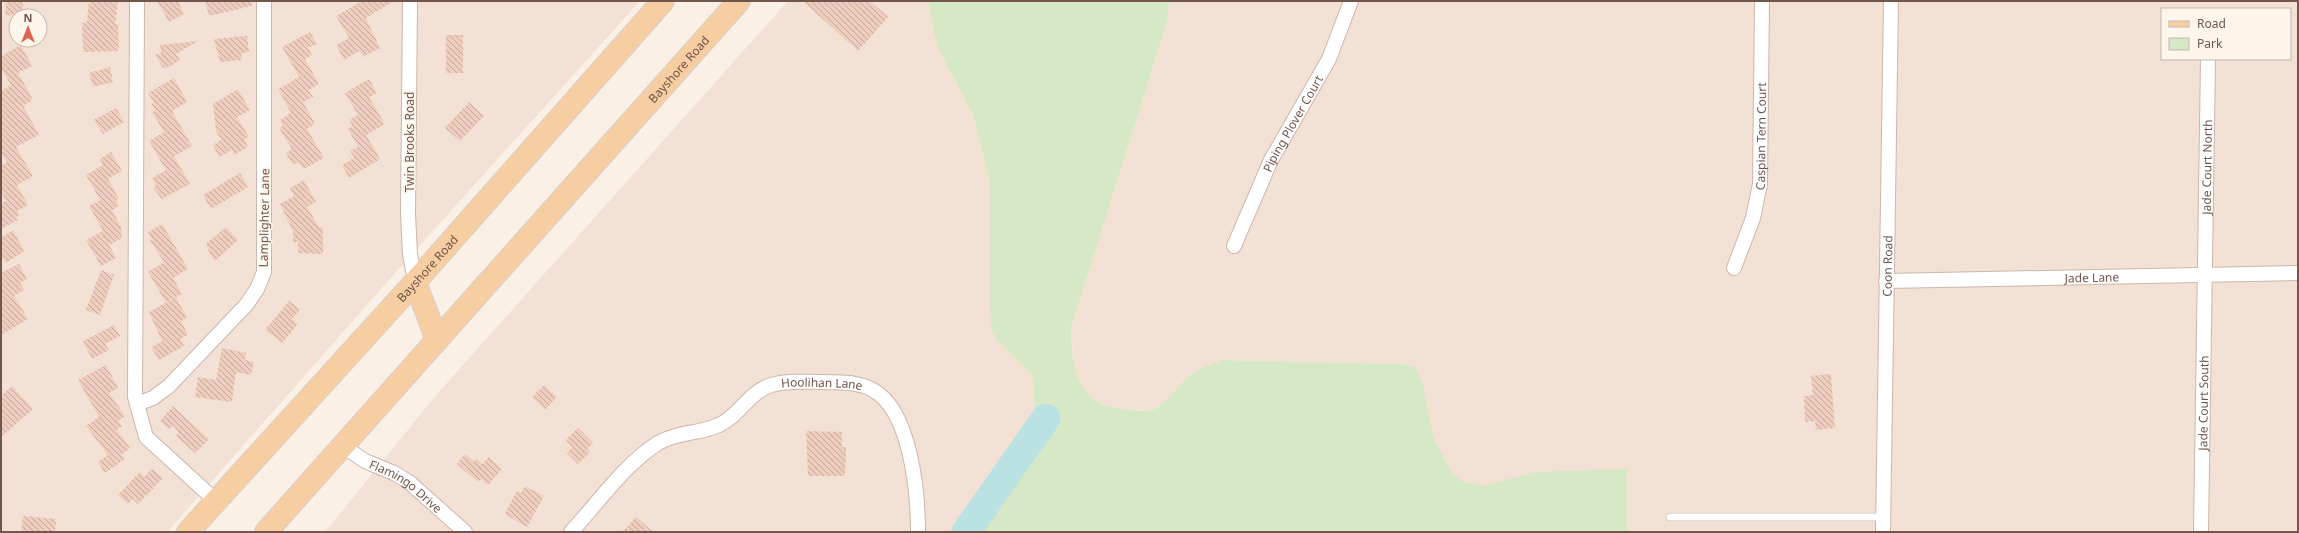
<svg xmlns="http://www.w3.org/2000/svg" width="2299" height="533" viewBox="0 0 2299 533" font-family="'Noto Sans',sans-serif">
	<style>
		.residential { fill: #f2e1d4; fill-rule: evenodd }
		.green { fill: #d6e8c5 }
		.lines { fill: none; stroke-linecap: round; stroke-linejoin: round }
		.river { stroke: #bbe2e3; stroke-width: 29 }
		.building { fill: url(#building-back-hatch) }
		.service-casing { stroke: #ccb7ac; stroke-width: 8 }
		.minor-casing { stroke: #ccb7ac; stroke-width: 16 }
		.primary-casing { stroke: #d8d0cd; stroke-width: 24 }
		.service { stroke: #fff; stroke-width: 7 }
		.minor { stroke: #fff; stroke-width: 14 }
		.primary { stroke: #f6cea1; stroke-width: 22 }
		.labels { text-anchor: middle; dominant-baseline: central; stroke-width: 3.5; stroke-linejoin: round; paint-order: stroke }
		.street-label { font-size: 12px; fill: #72564c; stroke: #fef5eb }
	</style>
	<defs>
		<pattern id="building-back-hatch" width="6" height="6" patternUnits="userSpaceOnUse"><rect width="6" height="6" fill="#efcdbe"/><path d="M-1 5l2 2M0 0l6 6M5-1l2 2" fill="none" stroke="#c6a99d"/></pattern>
	</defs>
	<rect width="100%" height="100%" fill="#fbf0e5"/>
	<!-- residential -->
	<g class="residential">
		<path d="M1 1H640L395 273 167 532H1ZM16 16H40V40H16Z"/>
		<path d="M788 1H930V11L934 33 940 52 973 115 990 183 989 267 999 342 1033 376 1035 438 1033 459 986 515 979 532H325L437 394Z"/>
		<path d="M1169 1H2298V532H1627V470L1503 481 1483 486 1462 481 1451 472 1433 436 1414 366 1398 364 1222 360 1185 380 1171 398 1152 410 1115 409 1093 399 1080 385 1074 366 1071 328 1167 22ZM2162 9H2290V59H2162Z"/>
	</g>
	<!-- green -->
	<path class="green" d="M930 1H1169L1167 22 1071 328C1072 368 1077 407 1127 409 1134 410 1148 412 1154 409 1168 402 1174 391 1185 380 1196 370 1209 365 1222 360L1398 364 1414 366 1423 384 1433 436 1451 472 1462 481 1483 486 1535 472 1627 469V532H979L986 515 1033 459 1035 438 1033 376 999 342 991 330 989 267 990 183 973 115 940 52 934 33 930 11Z"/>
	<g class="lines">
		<!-- river -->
		<path class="river" d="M966 532 1046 418"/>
	</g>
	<!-- building -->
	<g class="building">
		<path d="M6 1H23L22 16 5 15Z"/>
		<path d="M89 1H118L115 24H118L119 51 83 52 82 23 87 22Z"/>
		<path d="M157 1H178L184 14 169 22Z"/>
		<path d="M205 1H251L252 6 209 16Z"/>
		<path d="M362 1H394L366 18 380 48 363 57 360 51 344 60 336 45 349 38 336 16Z"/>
		<path d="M803 1H870L888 17 858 51Z"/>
		<path d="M310 32 317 44 308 48 312 55 305 59 319 84 309 90 313 97 303 102 315 124 307 129 324 158 304 169 298 162 293 165 286 153 292 149 279 128 283 126 280 120 291 113 278 89 299 77 282 47Z"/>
		<rect x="446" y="35" width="17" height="38"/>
		<path d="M247 36 249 52 241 53 242 60 220 62 214 39Z"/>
		<path d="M198 41 176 54 180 60 171 66 163 68 155 55 161 53 160 45Z"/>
		<path d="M21 45 32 66 18 73 33 100 23 106 39 135 16 147 33 176 17 185 28 205 17 211 19 215 16 217 18 220 1 229V204L6 201 1 191V166L7 162 1 152V91L11 85 1 68V56Z"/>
		<path d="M110 67 113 82 93 87 89 73Z"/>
		<path d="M174 78 187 102 172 111 192 146 174 156 190 184 162 199 153 188 156 186 152 178 166 170 149 141 164 132 152 112 155 111 151 104 154 103 148 93Z"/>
		<path d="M369 79 377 93 369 97 385 124 366 135 380 159 349 178 342 165 354 158 350 151 358 147 348 129 353 126 349 120 358 115 345 93Z"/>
		<path d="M238 89 250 110 237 117 249 137 244 139 248 147 234 155 232 150 219 157 213 145 221 140 216 131 213 104Z"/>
		<path d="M469 102 484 116 460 141 445 128Z"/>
		<path d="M116 108 124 122 103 134 94 120Z"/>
		<path d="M111 152 122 171 108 179 119 199 116 200 119 206 112 210 121 227 122 238 109 245 116 258 101 266 86 240 103 231 89 206 100 200 86 175 103 165 100 159Z"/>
		<path d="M240 173 248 187 211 209 203 195Z"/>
		<path d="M304 180 316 202 307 207 319 227H323V254L298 253V242H293V231L280 204 294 196 290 188Z"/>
		<path d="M162 224 188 269 173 278 182 294 166 302 148 272 164 262 150 240 152 239 148 232Z"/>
		<path d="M226 227 238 240 215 261 210 254 206 244Z"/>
		<path d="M13 230 24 251 6 263 1 256V238Z"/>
		<path d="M19 264 27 279 20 283 24 290 14 296 28 319 1 335V273Z"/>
		<path d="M101 270 114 275 100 315 86 310Z"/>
		<path d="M176 297 187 318 181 321 188 335 180 339 184 346 159 360 151 347 162 341 149 312Z"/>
		<path d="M289 301 300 310 292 319 298 324 282 343 265 330Z"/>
		<path d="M114 325 120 336 105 344 109 350 92 359 83 341Z"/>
		<path d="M222 348 246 353 245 360 254 362 251 375 236 372 232 402 195 397 198 377 216 380Z"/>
		<path d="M106 365 118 388 109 393 125 416 118 421 122 426 117 430 130 448 121 455 125 459 105 473 98 462 108 455 86 426 99 417 78 380Z"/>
		<path d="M1831 374 1835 428 1816 430 1815 421 1805 422 1804 396 1813 395 1811 376Z"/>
		<path d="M544 385 557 397 545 410 532 397Z"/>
		<path d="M12 386 33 409 1 437V396Z"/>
		<path d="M173 406 209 439 195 453 176 436 179 433 174 426 169 429 160 421Z"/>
		<path d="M578 428 593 443 587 449 590 452 578 464 567 453 572 447 566 440Z"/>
		<path d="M806 431 842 432V447H846L845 476H808Z"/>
		<path d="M465 454 474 462 476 459 482 464 489 457 502 469 488 485 481 479 478 482 457 464Z"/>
		<path d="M152 469 163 478 138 504 133 499 128 504 118 495 140 472 144 477Z"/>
		<path d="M525 486 544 496 527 527 505 514 517 491 521 493Z"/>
		<path d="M23 516 56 519 55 532H21Z"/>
		<path d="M636 517 653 532H622Z"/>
	</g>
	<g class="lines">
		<!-- service casing -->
		<g class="service-casing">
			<path id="service" d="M1670 517H1883"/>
		</g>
		<!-- minor casing -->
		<g class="minor-casing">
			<g id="minor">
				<path d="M137 1 135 397 146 437 216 501"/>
				<path d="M410 1 408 214 410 254 415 282"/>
				<path id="s1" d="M1234 246 1271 160 1329 59 1351 1"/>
				<path id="s2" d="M1734 268 1753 218 1760 184 1762 1"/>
				<path id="s3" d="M1886 281 2298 273"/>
				<path d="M137 404 153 398 169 386 247 304 257 289 264 272V1"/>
				<path id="s4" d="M343 446 365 461 394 473 409 482 465 532"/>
				<path id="s5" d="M571 532C597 504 625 464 658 443 677 432 699 434 719 425 739 416 749 392 771 385 788 380 806 382 823 382 840 383 857 381 873 390 911 411 918 493 918 532"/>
				<path id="s6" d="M1883 532 1891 1"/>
				<path id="s7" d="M2201 532 2208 59"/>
			</g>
		</g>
		<!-- primary casing -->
		<g class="primary-casing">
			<g id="primary">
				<path d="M415 282 437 340"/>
				<path id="s8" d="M188 532 415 282 663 1"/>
				<path id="s9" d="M266 532 739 1"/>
			</g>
		</g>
		<!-- service -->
		<use href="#service" class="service"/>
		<!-- minor -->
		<use href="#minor" class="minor"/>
		<!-- primary -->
		<use href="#primary" class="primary"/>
	</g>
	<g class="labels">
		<!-- street labels -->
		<g class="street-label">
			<text stroke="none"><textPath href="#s9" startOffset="620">Bayshore Road</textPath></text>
			<text stroke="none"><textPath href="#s1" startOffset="136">Piping Plover Court</textPath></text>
			<text stroke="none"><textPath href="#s2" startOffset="136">Caspian Tern Court</textPath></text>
			<text transform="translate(409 142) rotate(-90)">Twin Brooks Road</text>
			<text stroke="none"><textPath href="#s7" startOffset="365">Jade Court North</textPath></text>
			<text transform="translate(264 218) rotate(-89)">Lamplighter Lane</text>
			<text stroke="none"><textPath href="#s6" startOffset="266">Coon Road</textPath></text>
			<text stroke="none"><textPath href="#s8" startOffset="356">Bayshore Road</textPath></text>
			<text stroke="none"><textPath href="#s3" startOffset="206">Jade Lane</textPath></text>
			<text stroke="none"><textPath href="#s5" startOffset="306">Hoolihan Lane</textPath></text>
			<text stroke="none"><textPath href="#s7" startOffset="129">Jade Court South</textPath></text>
			<text stroke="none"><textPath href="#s4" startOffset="75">Flamingo Drive</textPath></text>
		</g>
	</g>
	<!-- border -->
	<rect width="2299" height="533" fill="none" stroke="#72564c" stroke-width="4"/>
	<!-- legend -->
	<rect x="2161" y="8" width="130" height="52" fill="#fef5eb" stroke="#c6b5ab"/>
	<rect x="2169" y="21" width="20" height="6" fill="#f6cea1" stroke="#c6b5ab"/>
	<text x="2197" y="28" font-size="12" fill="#72564c">Road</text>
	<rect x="2169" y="38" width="20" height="12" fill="#d6e8c5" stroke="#c6b5ab"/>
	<text x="2197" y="48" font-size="12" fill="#72564c">Park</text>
	<!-- north arrow -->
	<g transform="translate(28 28)"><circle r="19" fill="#fef5eb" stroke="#c6b5ab"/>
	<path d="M0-3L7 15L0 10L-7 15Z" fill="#de6251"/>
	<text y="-6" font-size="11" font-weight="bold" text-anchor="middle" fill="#72564c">N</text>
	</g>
</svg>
